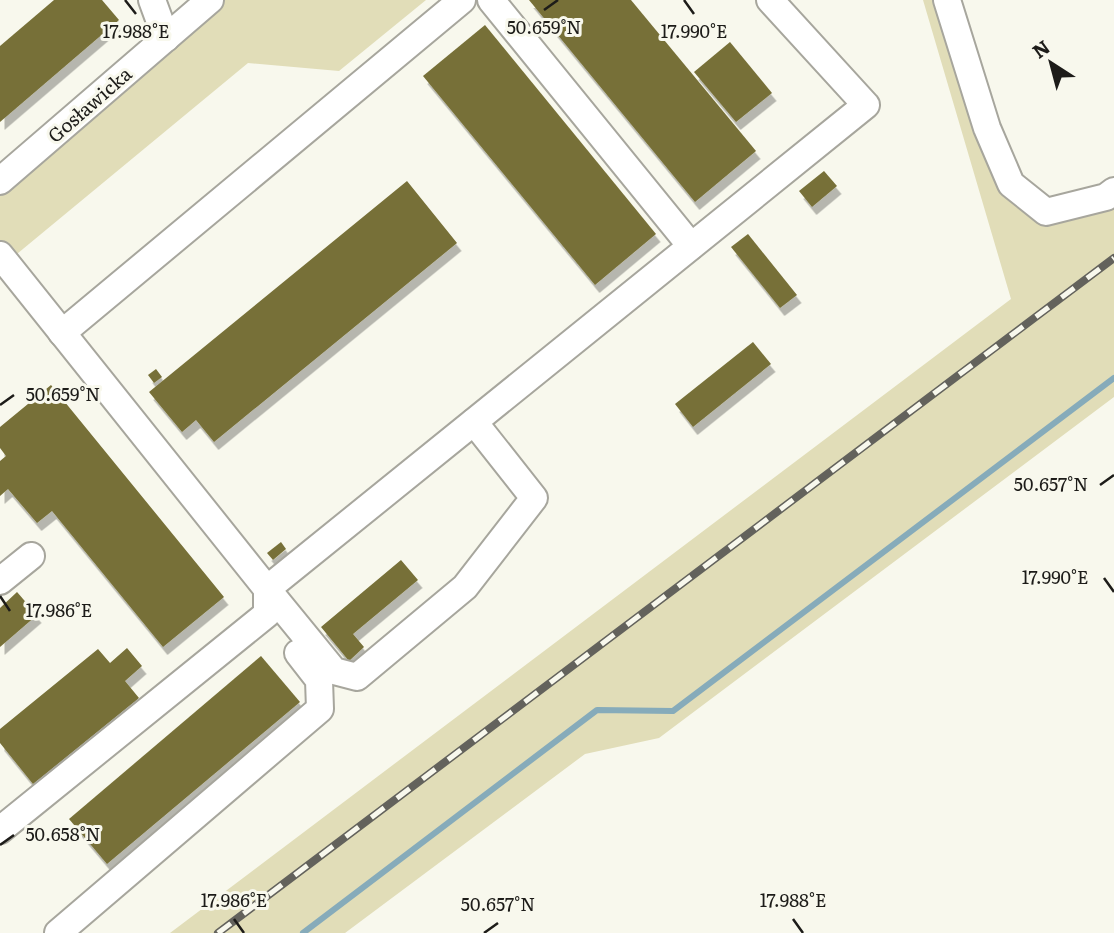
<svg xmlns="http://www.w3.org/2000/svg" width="1114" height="933" viewBox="0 0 1114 933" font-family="Literata,serif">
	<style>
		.green { fill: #e1ddb8 }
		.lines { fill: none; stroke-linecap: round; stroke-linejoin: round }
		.stream { stroke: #86abba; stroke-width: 6 }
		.building { fill: #777038; filter: url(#shadow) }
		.minor-casing { stroke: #a7a69d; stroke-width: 30 }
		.minor { stroke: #fff; stroke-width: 26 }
		.rail-casing { stroke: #63625c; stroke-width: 8 }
		.rail { stroke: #f8f8ed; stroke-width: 5; stroke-dasharray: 16; stroke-linecap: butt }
		.ticks { fill: none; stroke: #1d1c19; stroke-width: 2.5 }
		.labels { text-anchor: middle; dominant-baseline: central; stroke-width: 6; stroke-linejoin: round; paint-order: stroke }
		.street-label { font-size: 19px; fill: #1d1c19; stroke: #f8f8ed }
		.ticks-label { font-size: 18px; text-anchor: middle; fill: #1d1c19; stroke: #f8f8ed; stroke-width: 6; stroke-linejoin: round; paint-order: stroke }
	</style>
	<defs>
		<filter id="shadow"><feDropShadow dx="4.5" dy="8" stdDeviation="0" flood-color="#0004"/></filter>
	</defs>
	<rect width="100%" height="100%" fill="#f8f8ed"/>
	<!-- green -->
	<g class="green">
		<path d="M210 0H426L339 71 248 63 6 263 0 255V181Z"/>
		<path d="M923 0H947L987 128 1046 212 1114 191V397L659 738 585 754 345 933H170L1011 299Z"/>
	</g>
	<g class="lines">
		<!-- stream -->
		<path class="stream" d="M303 933 597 710 673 711 1114 378"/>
	</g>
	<!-- building -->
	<g class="building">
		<path d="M54 0H102L119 20 0 122V46Z"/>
		<path d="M529 0H631L756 151 695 202Z"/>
		<path d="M485 25 656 234 595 285 423 76Z"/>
		<path d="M730 42 772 93 736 122 694 72Z"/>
		<path d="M824 171 837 186 812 207 799 191Z"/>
		<path d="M407 181 457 243 214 442 196 420 182 432 149 392Z"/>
		<path d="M748 234 797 295 780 308 731 247Z"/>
		<path d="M753 342 771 364 693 427 675 404Z"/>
		<path d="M156 369 162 377 154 383 148 375Z"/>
		<path d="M51 385 224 597 163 647 52 511 37 523 8 489 0 496V461L6 456 0 448V427Z"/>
		<path d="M281 542 286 549 273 560 267 553Z"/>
		<path d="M401 560 418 580 353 634 364 647 349 661 321 627Z"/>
		<path d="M17 592 37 615 0 647V608Z"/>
		<path d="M127 648 142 666 125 681 139 698 33 784 0 743V729L98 649 110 663Z"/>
		<path d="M261 656 300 702 107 864 69 819Z"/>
	</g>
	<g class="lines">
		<!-- minor casing -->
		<g class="minor-casing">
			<g id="minor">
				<path d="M152 0 166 38"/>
				<path d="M491 0 691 246"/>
				<path d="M947 0 987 128 1011 184 1046 212 1106 197 1114 191"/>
				<path d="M0 181 210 0"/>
				<path d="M0 255 267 589 866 105 770 0"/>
				<path d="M62 333 462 0"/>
				<path d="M0 581 31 556"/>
				<path d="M0 830 267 614V589L334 671 357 677 465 587 534 498 474 422"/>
				<path d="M58 933 320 709 319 680 298 653"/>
			</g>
		</g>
		<!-- minor -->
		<use href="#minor" class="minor"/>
		<!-- rail casing -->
		<g class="rail-casing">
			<path id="rail" d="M218 933 1114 258"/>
		</g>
		<!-- rail -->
		<use href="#rail" class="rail"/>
	</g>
	<!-- ticks -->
	<path class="ticks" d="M125 0 136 14M684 0 694 14M544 10 558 0M0 405 14 395M1100 485 1114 475M1104 578 1114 592M0 596 10 611M0 845 14 835M234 919 244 933M793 919 803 933M484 933 498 923"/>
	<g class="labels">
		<!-- street labels -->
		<g class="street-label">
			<text transform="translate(89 104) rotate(-41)">Gosławicka</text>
		</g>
	</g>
	<g class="ticks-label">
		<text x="544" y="34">50.659°N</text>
		<text x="136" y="38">17.988°E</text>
		<text x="694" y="38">17.990°E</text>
		<text x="63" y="401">50.659°N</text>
		<text x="1051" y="491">50.657°N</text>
		<text x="1055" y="584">17.990°E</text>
		<text x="59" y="617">17.986°E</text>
		<text x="63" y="841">50.658°N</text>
		<text x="234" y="907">17.986°E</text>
		<text x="793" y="907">17.988°E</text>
		<text x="498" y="911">50.657°N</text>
	</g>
	<!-- north arrow -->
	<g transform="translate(1051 63) rotate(324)" stroke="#f8f8ed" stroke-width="5" paint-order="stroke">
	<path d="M0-5L12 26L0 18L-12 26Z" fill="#1d1c19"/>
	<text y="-10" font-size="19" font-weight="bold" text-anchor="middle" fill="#1d1c19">N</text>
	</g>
</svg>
